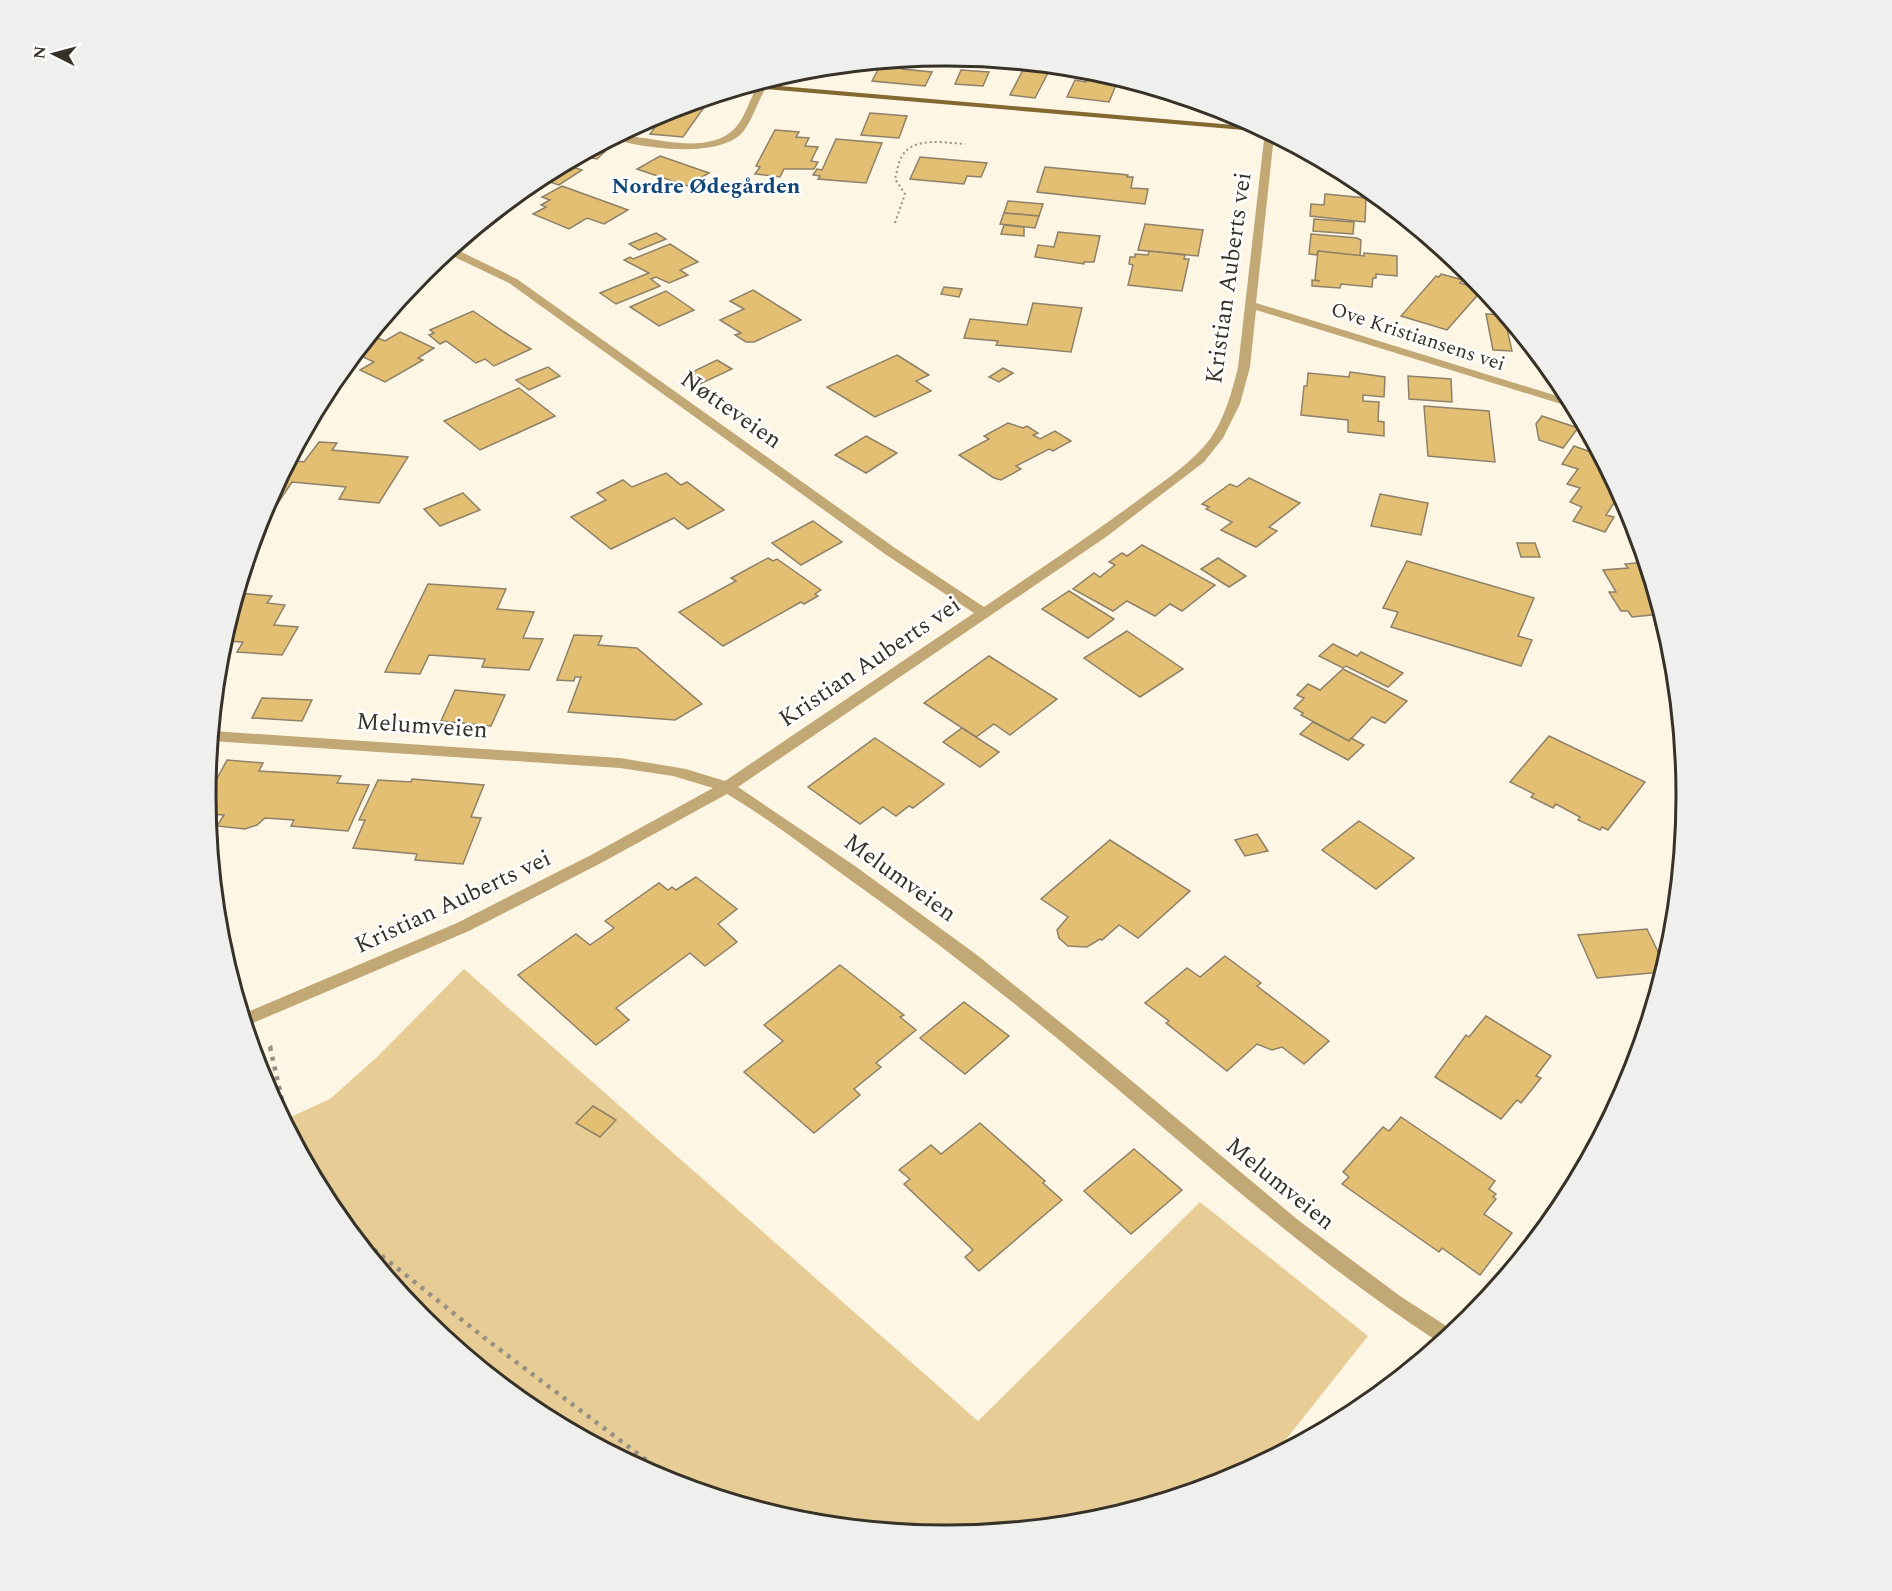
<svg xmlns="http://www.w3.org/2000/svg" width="1892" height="1591" viewBox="0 0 1892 1591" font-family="Spectral,serif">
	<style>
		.green { fill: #e7cc95 }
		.building { fill: #e3bf73; stroke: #8e8168; stroke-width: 1.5 }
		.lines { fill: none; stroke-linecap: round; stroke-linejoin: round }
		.path-far2 { stroke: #979083; stroke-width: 2; stroke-dasharray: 2 3; stroke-linecap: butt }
		.path-far1 { stroke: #979083; stroke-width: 4; stroke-dasharray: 3 4.5; stroke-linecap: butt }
		.path { stroke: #979083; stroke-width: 4.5; stroke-dasharray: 4 6; stroke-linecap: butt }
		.minor { fill: #c1a875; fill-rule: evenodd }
		.major { fill: #83692f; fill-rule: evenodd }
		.labels { text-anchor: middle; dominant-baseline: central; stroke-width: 5; stroke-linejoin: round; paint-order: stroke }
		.far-street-label { font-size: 20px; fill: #373228; stroke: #fff }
		.far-neighbourhood-label { font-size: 22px; font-weight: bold; fill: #124678; stroke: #fff }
		.street-label { font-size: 24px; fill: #373228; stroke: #fff }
		.rim { fill: none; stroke: #373228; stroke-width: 3 }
	</style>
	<rect width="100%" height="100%" fill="#fef6e5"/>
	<!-- green -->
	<path class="green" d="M464 969 978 1421 1200 1202 1368 1336 1272 1457 1229 1479 1090 1521 946 1535 801 1521 662 1479 535 1411 422 1319 331 1206 284 1120 330 1099 377 1057Z"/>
	<!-- building -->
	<g class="building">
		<path d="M895 61 906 62 902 69 932 72 925 86 872 81 882 62Z"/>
		<path d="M1031 64H1036L1035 68 1050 69 1035 98 1010 95 1025 66 1029 67Z"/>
		<path d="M1065 67 1091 70 1110 76 1108 80 1088 78 1090 73H1070L1072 70 1064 69Z"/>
		<path d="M961 70 989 72 983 86 955 84Z"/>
		<path d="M1088 78 1108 80 1106 84 1116 85 1109 102 1067 97 1075 80 1086 82Z"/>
		<path d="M687 105 705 106 683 137 650 134 661 119 653 118 655 116Z"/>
		<path d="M870 113 907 116 899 138 861 135Z"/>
		<path d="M775 130 799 132 796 137 809 138 805 146 818 147 811 161 818 162 814 169H784L780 177 755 174 760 167 756 166Z"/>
		<path d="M836 139 882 143 866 183 818 179 820 176 813 175 817 169 822 170Z"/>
		<path d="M604 143 612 145 597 159 579 156Z"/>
		<path d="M660 156 709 173 687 186 637 169Z"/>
		<path d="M920 157 987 163 981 177 967 176 964 184 910 179Z"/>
		<path d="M566 165 582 170 559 185 543 180Z"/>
		<path d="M1045 167 1128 175 1127 177H1133L1131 188 1148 189 1145 204 1037 192Z"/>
		<path d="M562 186 628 210 604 224 587 218 569 229 533 214 546 207 541 205 550 200 542 197Z"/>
		<path d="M1325 194 1366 198 1365 222 1310 216 1311 204 1324 205Z"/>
		<path d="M1008 201 1043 204 1039 216 1004 213Z"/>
		<path d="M1004 213 1039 216 1035 228 1000 224Z"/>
		<path d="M1314 219 1354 222 1353 234 1313 231Z"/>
		<path d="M1145 224 1203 230 1198 256 1138 250Z"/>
		<path d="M1004 225 1024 227V236L1001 234Z"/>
		<path d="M1058 232 1100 236 1094 262H1084V264L1035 257 1038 245 1054 247Z"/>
		<path d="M656 233 666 239 639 250 629 244Z"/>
		<path d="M1311 234 1357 238 1361 240 1360 256 1318 251 1317 255 1309 254Z"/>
		<path d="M670 244 698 262 680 270 688 275 669 283 656 277 651 279 660 286 616 304 600 293 649 273 624 260 630 257 633 259Z"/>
		<path d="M1149 251 1185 255 1184 259H1189L1182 291 1128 285 1133 265 1129 264 1130 257H1135V254L1148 255Z"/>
		<path d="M1318 251 1364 256V253L1397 256V276L1376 274V278H1373L1372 287 1341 284 1340 288 1312 286V280L1320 281 1315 280Z"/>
		<path d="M1441 274 1463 280 1460 283 1482 290 1447 330 1401 316 1436 276 1439 277Z"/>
		<path d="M944 287 962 289 959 297 941 294Z"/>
		<path d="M753 290 801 320 754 342H746L735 335 741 333 720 320 744 309 730 301Z"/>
		<path d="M666 291 694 310 659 326 630 307Z"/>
		<path d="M1033 303 1082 308 1071 352 996 345 998 341 964 338 970 319 1027 325Z"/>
		<path d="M473 311 504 332 531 349 494 366 485 359 476 363 446 341 440 344 429 335 434 333 430 330Z"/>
		<path d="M1486 314 1504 315 1512 351 1493 350Z"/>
		<path d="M400 332 434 348 418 358 423 360 385 382 360 370 374 362 359 355 363 353 358 351 361 348 378 338 385 341Z"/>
		<path d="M897 355 929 375 916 381 931 391 875 417 827 387Z"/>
		<path d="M717 360 732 369 700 384 686 375Z"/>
		<path d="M548 367 560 376 529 390 516 380Z"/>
		<path d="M1003 368 1013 373 999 382 989 377Z"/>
		<path d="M1350 372 1385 377 1384 397 1363 395V401L1379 402 1378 421 1384 422V436L1348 432V420L1301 415 1304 386H1307L1308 373 1349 377Z"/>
		<path d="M1408 376 1451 379 1452 402 1409 399Z"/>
		<path d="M519 388 555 416 480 450 444 421Z"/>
		<path d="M1424 406 1489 411 1495 462 1428 456Z"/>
		<path d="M1542 416 1578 428 1563 448 1539 440 1536 424Z"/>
		<path d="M1008 423 1023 428 1027 426 1038 433 1033 435 1040 439 1055 431 1071 441 1053 451 1049 449 1016 466 1021 469 1001 480 994 478 959 455 989 439 984 436Z"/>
		<path d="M866 436 897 453 866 473 835 455Z"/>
		<path d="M319 442 337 443 332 450 408 457 379 503 339 499 346 487 292 482 276 506 266 505 290 460 304 462Z"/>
		<path d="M1574 446 1588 451 1590 447 1596 449 1620 494 1606 515 1614 517 1605 532 1573 521 1582 507 1570 502 1580 488 1567 484 1578 469 1562 464Z"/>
		<path d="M666 473 681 485 687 482 724 510 688 529 674 518 611 549 571 517 606 500 597 493 623 480 632 487Z"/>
		<path d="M1249 478 1300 503 1269 527 1277 531 1256 547 1221 530 1232 522 1206 509 1209 507 1202 504 1230 484 1237 487Z"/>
		<path d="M463 493 480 510 440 526 424 509Z"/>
		<path d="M1380 494 1428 503 1421 535 1371 526Z"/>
		<path d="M813 521 842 542 801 565 772 543Z"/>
		<path d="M1517 543H1535L1540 557H1521Z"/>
		<path d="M1142 545 1215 585 1182 611 1170 604 1155 616 1127 601 1113 611 1073 589 1094 573 1100 577 1115 565 1109 562 1122 553 1127 556Z"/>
		<path d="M768 558 773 561 777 559 821 590 815 594 818 596 804 604 801 602 723 646 679 612 736 581 731 578Z"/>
		<path d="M1218 558 1246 576 1229 587 1201 569Z"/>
		<path d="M1407 561 1534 598 1518 636 1532 640 1521 666 1391 627 1398 612 1383 608Z"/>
		<path d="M1645 562 1661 614 1632 617 1628 611H1621L1609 592H1616L1603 570 1628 568 1625 564Z"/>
		<path d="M428 584 506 589 497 609 534 612 523 638 543 639 529 670 482 667 485 659 429 655 420 674 385 672Z"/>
		<path d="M240 585H243L238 593 272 596 267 603 285 605 274 625 298 627 282 655 237 652 243 642 223 641Z"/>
		<path d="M1069 591 1114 619 1088 638 1042 609Z"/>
		<path d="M1127 631 1183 669 1140 697 1084 658Z"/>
		<path d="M574 635 602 636 598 645 637 648 702 704 675 720 568 712 581 677H575L574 681 557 680Z"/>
		<path d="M1333 644 1357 656 1361 652 1403 673 1388 687 1346 666 1343 668 1319 656Z"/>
		<path d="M989 656 1057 699 1010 735 994 724 976 737 924 703Z"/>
		<path d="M1343 669 1407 701 1385 723 1372 717 1349 741 1301 715 1303 713 1294 708 1304 698 1297 695 1308 684 1320 690Z"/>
		<path d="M455 690 505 695 491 726 441 721Z"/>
		<path d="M262 698 312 700 302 721 252 718Z"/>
		<path d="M1313 722 1349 741 1351 738 1364 745 1348 760 1300 734Z"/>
		<path d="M962 728 999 752 980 767 943 742Z"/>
		<path d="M1549 736 1645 782 1608 830 1602 827 1600 830 1578 820 1580 817 1556 804 1553 808 1531 797 1534 794 1510 782Z"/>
		<path d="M875 738 944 784 913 808 909 806 896 816 883 807 860 824 808 787Z"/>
		<path d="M227 760 263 763 259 771 341 776 337 783 369 785 348 831 291 826 294 820 265 818 257 825 245 829 217 826 224 815 208 814 206 799Z"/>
		<path d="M412 779 484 785 471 817 481 818 463 864 415 860 417 854 353 848 365 820H359L378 780 411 782Z"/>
		<path d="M1359 821 1414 858 1376 889 1322 850Z"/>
		<path d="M1257 834 1268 851 1245 856 1235 840Z"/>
		<path d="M1110 840 1190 891 1138 938 1119 925 1102 940 1100 939 1087 947 1068 946 1059 938 1057 930 1068 917 1041 899Z"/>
		<path d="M696 877 737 909 718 924 737 942 705 966 690 953 616 1008 629 1020 596 1045 518 975 576 934 590 945 614 928 605 921 659 883 668 890 672 887 676 890Z"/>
		<path d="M1647 929 1664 964 1662 972 1597 978 1578 935Z"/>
		<path d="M1225 956 1261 983 1257 986 1329 1041 1304 1064 1282 1047 1272 1050 1257 1044 1227 1071 1166 1023 1169 1021 1145 1003 1187 968 1200 977Z"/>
		<path d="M840 965 904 1015 900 1017 916 1030 876 1063 881 1067 854 1089 860 1095 814 1133 744 1072 783 1041 764 1025Z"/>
		<path d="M964 1002 1009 1036 965 1074 920 1038Z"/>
		<path d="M1486 1016 1551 1056 1536 1076 1541 1078 1521 1103 1517 1100 1501 1119 1435 1077 1466 1035 1469 1037Z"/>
		<path d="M593 1106 616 1120 600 1137 576 1123Z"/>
		<path d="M1401 1117 1495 1181 1489 1189 1496 1194 1493 1197 1496 1199 1484 1214 1512 1233 1480 1275 1442 1248 1439 1252 1342 1184 1349 1177 1343 1172 1383 1127 1389 1131Z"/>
		<path d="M980 1123 1045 1181 1043 1183 1062 1200 979 1271 965 1257 973 1250 904 1184 910 1179 899 1170 931 1145 941 1154Z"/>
		<path d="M1134 1149 1182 1190 1131 1234 1084 1191Z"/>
	</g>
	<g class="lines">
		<!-- path-far2 -->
		<path class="path-far2" d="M895 223 905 194 895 179C897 172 898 163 902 156 914 136 946 143 965 144"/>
		<!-- path-far1 -->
		<path class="path-far1" d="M270 1046 271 1048"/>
		<!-- path -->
		<g class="path">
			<path d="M270 1047 288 1126"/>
			<path d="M338 1215 358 1237 491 1343 678 1484"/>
		</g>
		<!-- minor -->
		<g class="minor">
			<path d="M758 86 766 88C757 102 753 120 742 133 717 159 643 148 612 139 623 133 632 137 644 138 670 142 711 151 733 130 745 120 749 99 758 86Z"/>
			<path d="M1265 131 1274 136 1256 303 1570 400 1574 408 1256 310 1250 367 1240 404 1223 438 1204 462 1106 537 738 787 855 866 977 955 1102 1056 1298 1220 1400 1296 1454 1331 1440 1343C1312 1260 1205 1162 1089 1065 1012 1000 932 938 849 879 809 850 769 819 727 794L601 863 469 931 246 1026 243 1014 457 923 591 855 713 788 673 776 620 768 212 741V731L620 758 686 769 725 781 974 613 885 554 509 283 446 253 453 248 517 279 895 548 984 607C1037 571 1090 536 1141 498 1165 480 1192 463 1210 439 1225 418 1232 392 1238 367Z"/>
		</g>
		<!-- major -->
		<path class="major" d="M755 84 1257 127 1267 132 743 87Z"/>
	</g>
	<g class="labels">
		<!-- far-street labels -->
		<g class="far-street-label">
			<text transform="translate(1418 337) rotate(18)">Ove Kristiansens vei</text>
		</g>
		<!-- far-neighbourhood labels -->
		<g class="far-neighbourhood-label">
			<text x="706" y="186">Nordre Ødegården</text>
		</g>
		<!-- street labels -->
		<g class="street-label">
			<text transform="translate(1229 278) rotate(-82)">Kristian Auberts vei</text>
			<text transform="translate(731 410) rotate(35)">Nøtteveien</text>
			<text transform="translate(870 662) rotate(-34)">Kristian Auberts vei</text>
			<text transform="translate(422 726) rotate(4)">Melumveien</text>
			<text transform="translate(900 878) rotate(36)">Melumveien</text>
			<text transform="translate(453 902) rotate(-25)">Kristian Auberts vei</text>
			<text transform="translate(1280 1184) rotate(39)">Melumveien</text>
		</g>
	</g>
	<!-- crop -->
	<path d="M0 0H1892V1591H0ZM945 66H947A729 729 0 0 1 1676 795V796A729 729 0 0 1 947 1525H945A729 729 0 0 1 216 796V795A729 729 0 0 1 945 66Z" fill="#efefee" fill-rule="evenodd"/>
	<path class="rim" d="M945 66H947A729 729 0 0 1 1676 795V796A729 729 0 0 1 947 1525H945A729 729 0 0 1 216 796V795A729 729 0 0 1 945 66Z"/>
	<!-- north arrow -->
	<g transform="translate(54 54) rotate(276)" stroke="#ffffff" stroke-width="4.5" paint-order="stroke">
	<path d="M0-4.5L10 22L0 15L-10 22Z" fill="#373228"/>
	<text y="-9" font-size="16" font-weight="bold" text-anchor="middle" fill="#373228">N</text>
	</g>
</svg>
